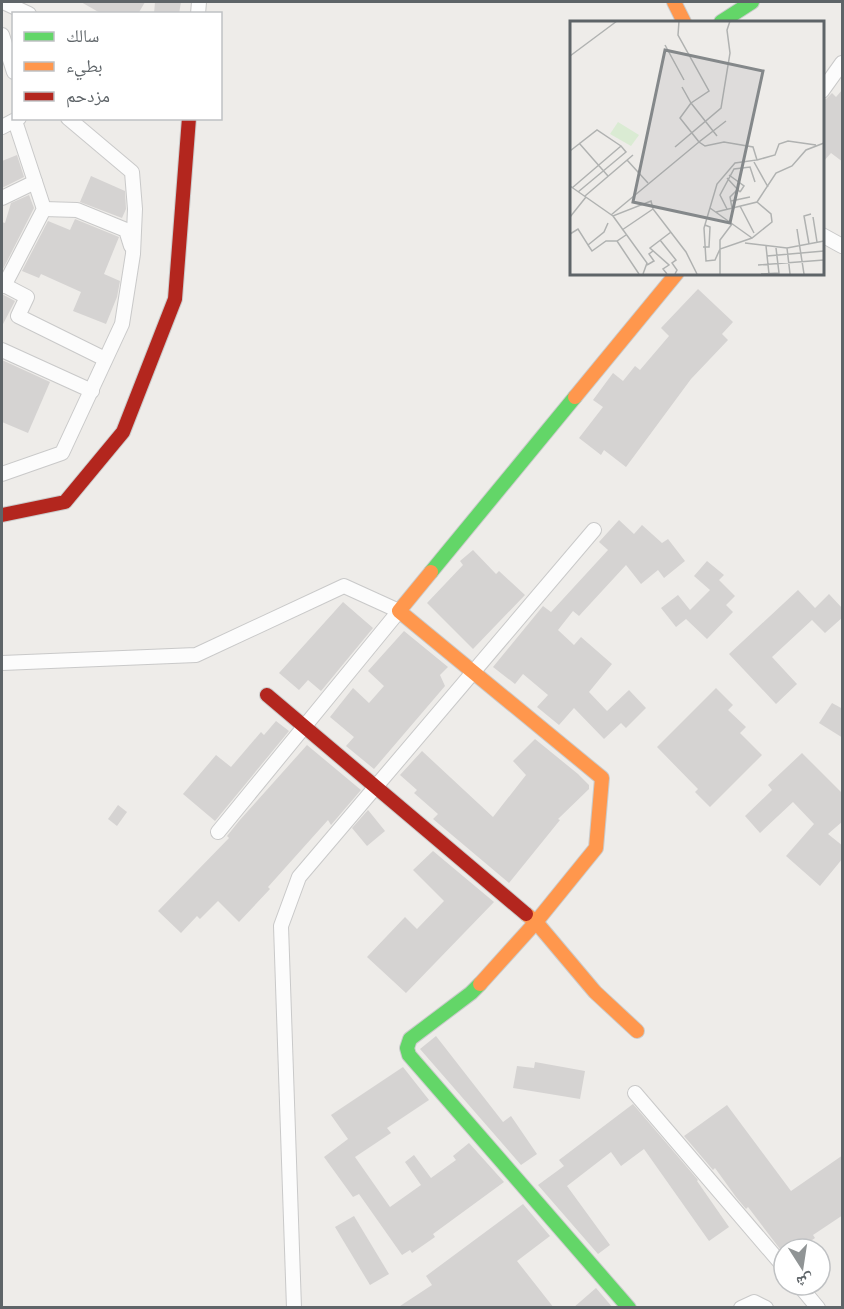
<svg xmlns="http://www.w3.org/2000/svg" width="844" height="1309" viewBox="0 0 844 1309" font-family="'Archivo Narrow','Noto Naskh Arabic',sans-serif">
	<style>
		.building { fill: #d5d3d2 }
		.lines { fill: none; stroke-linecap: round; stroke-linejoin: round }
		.street-casing { stroke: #c9c9c9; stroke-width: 16 }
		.fast-casing { stroke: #cacbcb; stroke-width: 16 }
		.slow-casing { stroke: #cacbcb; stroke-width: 16 }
		.jam-casing { stroke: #cacbcb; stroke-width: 16 }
		.street { stroke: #fcfcfc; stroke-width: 14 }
		.fast { stroke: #63d668; stroke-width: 14 }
		.slow { stroke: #ff974d; stroke-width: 14 }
		.jam { stroke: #b3261e; stroke-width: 14 }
		.inset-road { fill: none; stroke: #b0b2b1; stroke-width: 1.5 }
		.view { fill: #84888a; fill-opacity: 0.15; stroke: #84888a; stroke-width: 3 }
		.inset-edge { fill: none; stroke: #5e6468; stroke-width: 3 }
	</style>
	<rect width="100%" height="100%" fill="#eeece9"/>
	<!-- building -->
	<g class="building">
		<path d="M81 2H145L138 14H102Z"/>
		<path d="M155 2H181L179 14H154Z"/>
		<path d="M843 89V162L831 153 822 163V100L826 99 832 93 836 97Z"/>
		<path d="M17 155 24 177 2 188V161Z"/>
		<path d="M91 176 125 191 126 209 122 218 80 202Z"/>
		<path d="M29 195 34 208 2 271V222L5 223 11 203Z"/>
		<path d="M75 219 119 237 104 274 120 281 117 297 106 324 73 311 81 292 41 274 39 278 22 271 48 221 70 230Z"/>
		<path d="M698 289 733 322 722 334 728 340 691 379 626 467 604 450 601 455 579 438 603 407 593 400 613 373 623 381 635 366 640 370 669 336 661 328Z"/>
		<path d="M2 294 15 301 2 326Z"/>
		<path d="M2 360 50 382 28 433 2 422Z"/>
		<path d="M619 520 634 534 642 525 662 543 668 539 685 561 664 578 658 570 641 584 626 565 579 616 573 611 558 630 574 645 581 637 612 664 589 692 607 711 629 690 646 708 626 728 621 723 604 739 574 708 559 725 537 707 548 695 523 674 515 684 493 667 543 606 551 612 608 550 599 542Z"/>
		<path d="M473 550 496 574 499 571 525 595 473 649 427 603 463 565 460 561Z"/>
		<path d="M707 561 724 575 719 580 735 596 726 605 733 612 707 639 686 619 676 627 661 608 678 595 690 610 710 590 694 576Z"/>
		<path d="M798 590 815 608 829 594 843 609V617L825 633 812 620 772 657 797 684 776 704 729 654Z"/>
		<path d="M343 602 373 628 321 691 308 680 299 690 279 673Z"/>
		<path d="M404 631 448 667 440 675 445 686 374 769 346 746 354 737 330 717 353 688 369 703 384 686 368 671Z"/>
		<path d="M716 688 733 705 728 710 746 727 740 733 762 755 710 807 695 792 698 789 657 747Z"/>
		<path d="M832 703 843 709V738L819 723Z"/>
		<path d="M276 721 289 731 215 821 183 794 216 755 231 767 261 732 264 735Z"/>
		<path d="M535 739 578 774 589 785V789L558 819 560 820 509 883 433 819 438 814 414 793 417 790 400 775 422 751 493 817 526 775 513 761Z"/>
		<path d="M307 745 361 790 331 825 328 820 268 887 270 889 239 922 218 901 200 919 197 916 181 933 158 911 229 838 227 836 239 821Z"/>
		<path d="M802 753 843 794V821L828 834 843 846V858L820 886 786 856 814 824 793 802 760 833 745 816 772 790 768 785Z"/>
		<path d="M118 805 127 812 117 826 108 819Z"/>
		<path d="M368 810 385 831 367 846 352 828Z"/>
		<path d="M433 851 494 902 406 993 367 957 405 917 417 929 444 901 413 870Z"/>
		<path d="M436 1036 503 1122 511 1116 537 1154 521 1165 420 1049Z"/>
		<path d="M535 1062 585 1071 580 1099 513 1088 517 1066 534 1068Z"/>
		<path d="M403 1067 429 1100 387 1128 391 1133 355 1157 390 1207 421 1185 405 1162 414 1155 431 1178 456 1160 453 1156 469 1143 504 1182 433 1234 435 1237 412 1253 410 1250 402 1255 359 1194 353 1197 324 1157 348 1139 331 1115Z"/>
		<path d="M633 1104 698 1180 697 1181 729 1227 709 1241 644 1149 621 1166 611 1152 567 1186 610 1245 598 1254 538 1185 564 1166 559 1160Z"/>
		<path d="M727 1105 791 1191 843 1155V1215L813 1235 815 1238 799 1249H780L748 1207 746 1209 736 1197 715 1168 713 1170 684 1136Z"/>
		<path d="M523 1204 550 1236 517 1261 554 1308H397L432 1285 426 1276Z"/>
		<path d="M354 1216 389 1274 370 1285 335 1227Z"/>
		<path d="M596 1288 613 1308H573Z"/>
	</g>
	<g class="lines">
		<!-- street casing -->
		<g class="street-casing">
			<g id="street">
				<path d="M3 2 29 14"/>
				<path d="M198 14 199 2"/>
				<path d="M2 35 14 72"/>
				<path d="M822 91 842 63"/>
				<path d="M2 127 19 118"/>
				<path d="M2 198 35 182"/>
				<path d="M44 209 77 210 126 230 131 246"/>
				<path d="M822 235 842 246"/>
				<path d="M2 284 27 297 18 316 105 359"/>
				<path d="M4 286 44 209 15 121"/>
				<path d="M2 350 92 391"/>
				<path d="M2 474 62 453 122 324 133 254 135 209 132 172 68 118"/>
				<path d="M2 663 196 655 344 586 399 611 218 832"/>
				<path d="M635 1093 784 1267"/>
				<path d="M799 1285 818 1308"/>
				<path d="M294 1308 281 926 299 877 594 530"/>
				<path d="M741 1308 754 1302 766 1308"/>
			</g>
		</g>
		<!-- fast casing -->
		<g class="fast-casing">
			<g id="fast">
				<path d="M721 22 752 2"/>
				<path d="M431 572 575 397"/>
				<path d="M480 984 471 993 410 1039 407 1048 409 1055 629 1308"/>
			</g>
		</g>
		<!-- slow casing -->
		<g class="slow-casing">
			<g id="slow">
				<path d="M674 2 684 22"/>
				<path d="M575 397 677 273"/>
				<path d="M431 572 399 611 602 778 596 848 536 922 526 914"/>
				<path d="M480 984 536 922 595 992 637 1031"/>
			</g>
		</g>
		<!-- jam casing -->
		<g class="jam-casing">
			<g id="jam">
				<path d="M2 515 65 502 123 432 175 299 189 118"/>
				<path d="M267 695 526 914"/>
			</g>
		</g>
		<!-- street -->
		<use href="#street" class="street"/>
		<!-- fast -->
		<use href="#fast" class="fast"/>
		<!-- slow -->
		<use href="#slow" class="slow"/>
		<!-- jam -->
		<use href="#jam" class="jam"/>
	</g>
	<!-- overview -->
	<g transform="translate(570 21)">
		<rect width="254" height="254" fill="#eeece9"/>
		<path d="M48 101 69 114 61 125 40 113Z" fill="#daebd3"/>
		<path class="inset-road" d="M109 0 108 14 139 70 121 82 112 66M95 24 114 59M0 35 47 0M156 100 129 121 135 125 154 121 183 126 187 139 165 142 147 163 134 207 136 240 145 239 150 228 182 217 202 201 201 193 187 181M9 122 38 155M105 126 151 87 160 32 157 9 160 0M0 130 27 109 51 125M57 139 78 162M187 139 205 134 209 123 218 120 246 124M184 141 198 166M159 154 174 165 170 171M157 157 170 171M0 165 43 195 81 180 83 188 116 231 127 253M2 167 51 125 56 131 8 171M15 175 63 134M161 180 180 176M170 185 184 212M140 187 182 217M162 187 160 176 167 169M157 188 150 174 164 148 180 146 185 161M146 191 187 181 206 152 222 145 236 129 254 122M41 194 129 121 110 97 121 82 147 115M43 195 77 242 73 253M0 196 16 176M243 196 247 221M227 208 234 253M52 209 83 188M0 213 8 208 18 224 34 211 38 202M90 219 106 239 102 242 107 249 105 253M47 220 69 253M175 222 217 227 254 220M239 223 234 195 241 193M18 224 22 230 36 220H47L56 214M196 225 199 253M133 226H139L140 206 135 204M217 227 220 253M197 235 254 230M77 244 84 240 79 233 83 230M188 244 254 239M97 253 93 248 99 244 80 227 101 211M150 253V219L162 203M191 253 209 252 206 227"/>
		<path class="view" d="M95 29 193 50 160 202 63 181Z"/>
		<rect width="254" height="254" class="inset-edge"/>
	</g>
	<!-- border -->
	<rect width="844" height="1309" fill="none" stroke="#5e6468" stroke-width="6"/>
	<!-- legend -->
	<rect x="12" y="12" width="210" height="108" fill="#ffffff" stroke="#bfc1c3" stroke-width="1.5"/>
	<rect x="24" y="32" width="30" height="9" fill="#63d668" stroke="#bfc1c3" stroke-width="1.5"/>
	<text x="66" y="42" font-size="18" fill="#5e6468">سالك</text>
	<rect x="24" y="62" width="30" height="9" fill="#ff974d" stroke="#bfc1c3" stroke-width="1.5"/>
	<text x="66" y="72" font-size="18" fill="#5e6468">بطيء</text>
	<rect x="24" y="92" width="30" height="9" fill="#b3261e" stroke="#bfc1c3" stroke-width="1.5"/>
	<text x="66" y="102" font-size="18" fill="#5e6468">مزدحم</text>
	<!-- north arrow -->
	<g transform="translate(802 1267) rotate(168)"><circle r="28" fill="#ffffff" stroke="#bfc1c3" stroke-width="1.5"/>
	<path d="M0-4.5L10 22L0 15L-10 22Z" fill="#909495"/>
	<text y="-9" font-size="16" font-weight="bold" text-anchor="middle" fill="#5e6468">ش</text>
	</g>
</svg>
